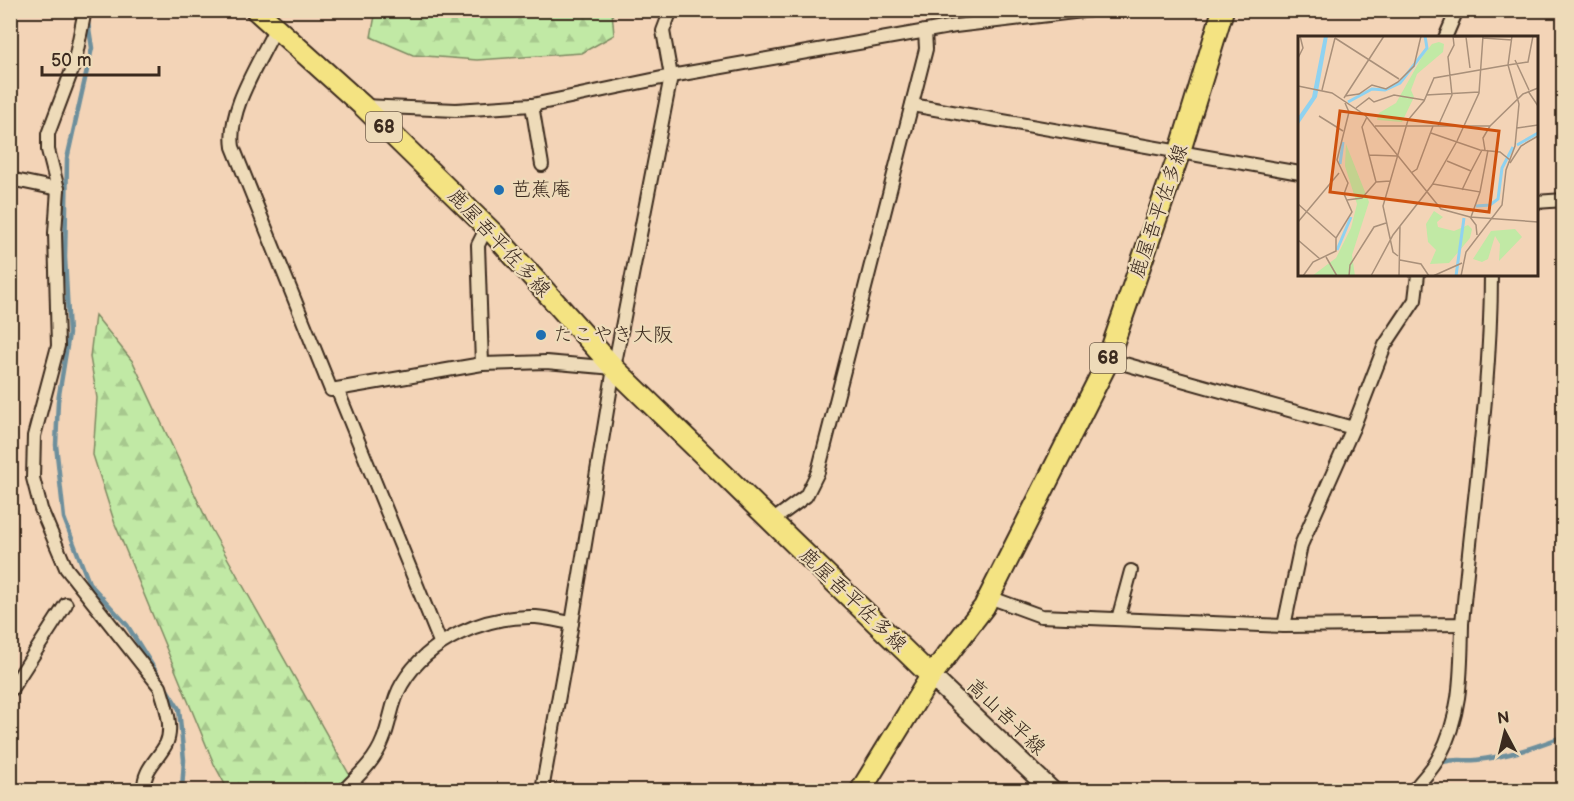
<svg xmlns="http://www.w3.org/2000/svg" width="1574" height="801" viewBox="0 0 1574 801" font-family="'Balsamiq Sans','Klee One',sans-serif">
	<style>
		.forest { fill: url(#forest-firs); stroke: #7e8a62; stroke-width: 1.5 }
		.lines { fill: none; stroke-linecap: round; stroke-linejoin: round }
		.stream { stroke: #6d8f9c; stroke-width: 4.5 }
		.street-casing { stroke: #3b2a1e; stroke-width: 16 }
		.secondary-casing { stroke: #3b2a1e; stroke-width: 22 }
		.primary-casing { stroke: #3b2a1e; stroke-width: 24 }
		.street { stroke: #eedbb9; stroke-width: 12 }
		.secondary { stroke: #eedbb9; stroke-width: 18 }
		.primary { stroke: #f4e382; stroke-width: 20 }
		.poi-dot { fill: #1f6fb2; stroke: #eedbb9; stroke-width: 2 }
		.labels { text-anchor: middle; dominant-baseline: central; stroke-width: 4.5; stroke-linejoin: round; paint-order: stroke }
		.shield { fill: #eedbb9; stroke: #715f4c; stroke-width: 1.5 }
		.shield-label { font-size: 18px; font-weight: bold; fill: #3b2a1e }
		.poi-label { font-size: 20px; fill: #3b2a1e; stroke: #eedbb9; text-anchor: start }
		.street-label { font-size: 20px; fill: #3b2a1e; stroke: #eedbb9 }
		.inset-river { fill: none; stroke: #8fd2f0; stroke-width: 3 }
		.inset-road { fill: none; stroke: #a9907a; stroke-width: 1.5 }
		.view { fill: #ce520f; fill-opacity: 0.15; stroke: #ce520f; stroke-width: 3 }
		.inset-edge { fill: none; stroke: #3b2a1e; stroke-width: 3 }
	</style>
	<defs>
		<pattern id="forest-firs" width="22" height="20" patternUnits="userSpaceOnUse" patternTransform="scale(1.5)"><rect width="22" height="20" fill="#c1e9a5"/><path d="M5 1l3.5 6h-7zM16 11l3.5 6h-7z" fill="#a7c88e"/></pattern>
	</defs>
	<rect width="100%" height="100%" fill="#f3d4b7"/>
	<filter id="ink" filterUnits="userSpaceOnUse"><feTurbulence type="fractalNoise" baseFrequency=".0167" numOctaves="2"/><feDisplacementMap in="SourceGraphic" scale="12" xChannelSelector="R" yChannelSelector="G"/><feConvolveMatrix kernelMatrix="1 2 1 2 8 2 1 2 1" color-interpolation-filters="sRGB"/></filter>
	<g filter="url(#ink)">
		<!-- forest -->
		<g class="forest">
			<path d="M376 10 612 11 614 35 582 53 477 60 413 55 371 37Z"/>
			<path d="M95 315 133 362 210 527 358 790H228L214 764 115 524 93 455 97 398 90 357Z"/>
		</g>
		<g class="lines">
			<!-- stream -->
			<g class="stream">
				<path d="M87 16 92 48 67 159 65 257 69 334 58 401 56 445 64 518 89 583 127 625 160 678"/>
				<path d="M164 685 179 709 184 760 182 790"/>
				<path d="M1438 764C1450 758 1463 761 1476 760 1507 757 1535 747 1564 736"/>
			</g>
			<!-- street casing -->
			<g class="street-casing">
				<g id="street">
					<path d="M85 10 74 65 48 134V150L58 189 55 233 58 346 34 436 33 478 41 509 66 568 160 687C165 703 174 728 166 744 157 761 143 769 144 790"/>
					<path d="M276 27C260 62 227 109 233 147L331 390 482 364 546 362 614 368"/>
					<path d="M1445 38 1457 10"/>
					<path d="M532 105 542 165"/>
					<path d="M912 105 1300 173"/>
					<path d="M363 106 456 110 532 105 671 76 955 26 1091 10"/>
					<path d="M10 179 58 189"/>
					<path d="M1536 202 1564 200"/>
					<path d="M1107 359 1353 428 1385 345 1415 300 1418 274"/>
					<path d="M482 364 478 245 487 227"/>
					<path d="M337 389 440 642"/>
					<path d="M772 521 806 496 818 472 926 49 925 31"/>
					<path d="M989 597 1041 616 1284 626 1462 624C1472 507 1491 392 1491 274"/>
					<path d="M1118 619 1131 571"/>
					<path d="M1284 626 1301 545 1353 428"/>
					<path d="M10 691 66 604"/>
					<path d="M344 790C359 775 375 761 383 740 391 721 391 702 402 684 428 640 485 615 536 617 548 618 560 621 572 623"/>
					<path d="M542 790 572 623 614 368 671 76 663 31 671 10"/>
					<path d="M1414 790C1422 779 1433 769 1439 757 1462 715 1461 670 1462 624"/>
				</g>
			</g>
			<!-- secondary casing -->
			<g class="secondary-casing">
				<path id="secondary" d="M931 676 1051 790"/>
			</g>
			<!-- primary casing -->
			<g class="primary-casing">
				<g id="primary">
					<path d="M256 10 363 106 494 234 614 368 931 676"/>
					<path d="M861 790 931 676 984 607 1105 367 1180 151 1223 10"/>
				</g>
			</g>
			<!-- street -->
			<use href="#street" class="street"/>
			<!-- secondary -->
			<use href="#secondary" class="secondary"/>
			<!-- primary -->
			<use href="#primary" class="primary"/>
		</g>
	</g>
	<!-- markers -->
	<g class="poi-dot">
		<circle cx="499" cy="190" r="6"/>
		<circle cx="541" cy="335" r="6"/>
	</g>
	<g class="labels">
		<!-- shield labels -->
		<g class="shield">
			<rect x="366" y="112" width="36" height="30" rx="4.5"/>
			<rect x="1090" y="343" width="36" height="30" rx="4.5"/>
		</g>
		<g class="shield-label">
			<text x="384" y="127">68</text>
			<text x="1108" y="358">68</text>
		</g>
		<!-- poi labels -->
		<g class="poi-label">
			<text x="511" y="190">芭蕉庵</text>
			<text x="553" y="335">たこやき大阪</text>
		</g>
		<!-- street labels -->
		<g class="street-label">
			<text transform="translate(1159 211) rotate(-71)">鹿屋吾平佐多線</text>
			<text transform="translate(499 243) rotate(47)">鹿屋吾平佐多線</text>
			<text transform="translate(853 600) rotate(44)">鹿屋吾平佐多線</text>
			<text transform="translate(1006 717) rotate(44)">高山吾平線</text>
		</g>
	</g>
	<!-- overview -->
	<g transform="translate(1298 36)">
		<rect width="240" height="240" fill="#f3d4b7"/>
		<path d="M141 6 146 8 145 16 119 38 113 54 116 61 104 86 79 84 81 77 98 67 124 21 134 8ZM48 108 71 166 54 219 57 240H14L38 222 53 192 59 168 47 130ZM136 175 145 181 139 186 140 191 156 195 170 189 174 193 172 202 151 227 132 228 138 214 130 206 128 188ZM217 193 224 201 201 225 202 208 197 200 190 223 184 226 175 223 193 195Z" fill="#c1e9a5"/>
		<path d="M26 0H30L19 61 0 89V81L14 61Z" fill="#8fd2f0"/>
		<path class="inset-river" d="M50 66 74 53 87 54 102 47 129 12 127 0M219 109 240 97M42 128 45 106M178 170 192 169 200 163 204 132 215 111M39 214 53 181M158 240 166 182"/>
		<path class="inset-road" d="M155 1 185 0M168 1 172 32M37 2 101 43M185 2 214 4M0 22 5 12 2 0M217 24 231 54M210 29 230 26 235 0M0 50 34 57 67 79 143 173 172 181 240 186M24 54 37 2M230 55 240 70M128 59 181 56M47 60 61 58 74 49 88 53 100 46 116 30 123 0M46 62 86 0M58 72 71 62 76 66 96 59 126 64M21 80 45 95M69 81 64 91 71 119 99 120M77 90H192L225 58 240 52M140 90 154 59 150 21 156 9 155 0M219 92 240 89M133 97 182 114 202 116 212 124M187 114 185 102 192 90M71 119 78 146M149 125 173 135 184 114M212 127 223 110 240 100M113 137 119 133 135 90M135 148 182 156 190 114M164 154 173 135M49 164 64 162 78 146 92 145M0 168 38 202M172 181 178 189 179 199M173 181 182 156M0 186 41 137M0 204 22 223M100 220 95 216 85 170 110 84 126 65 136 42 210 29M28 221 39 240M102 224 123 228 131 240M5 240 15 226 38 215V202L54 176 46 158 50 147 39 124 51 76 47 67M51 240 52 229 76 191 88 187M73 240 95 199 134 149 159 105 181 57 185 0M101 240 102 190M135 240 164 227M163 240 168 216 204 169 208 134 217 110 221 68 210 29 214 0"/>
		<path class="view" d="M42 75 201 95 191 176 32 156Z"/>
		<rect width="240" height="240" class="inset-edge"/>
	</g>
	<!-- margin -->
	<rect width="1574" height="801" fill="none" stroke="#eedbb9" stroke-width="36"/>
	<rect x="18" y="18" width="1538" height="765" fill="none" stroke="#3b2a1e" stroke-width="2" filter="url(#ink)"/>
	<!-- north arrow -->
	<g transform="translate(1505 732) rotate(353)" stroke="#eedbb9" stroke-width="4.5" paint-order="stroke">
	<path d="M0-4.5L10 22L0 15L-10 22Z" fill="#3b2a1e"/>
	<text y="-9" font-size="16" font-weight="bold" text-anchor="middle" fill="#3b2a1e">N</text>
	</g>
	<!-- scale -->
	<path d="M42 66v9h117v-9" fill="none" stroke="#3b2a1e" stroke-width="3"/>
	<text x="51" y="66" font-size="18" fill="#3b2a1e" stroke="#eedbb9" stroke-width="4.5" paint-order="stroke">50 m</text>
</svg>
